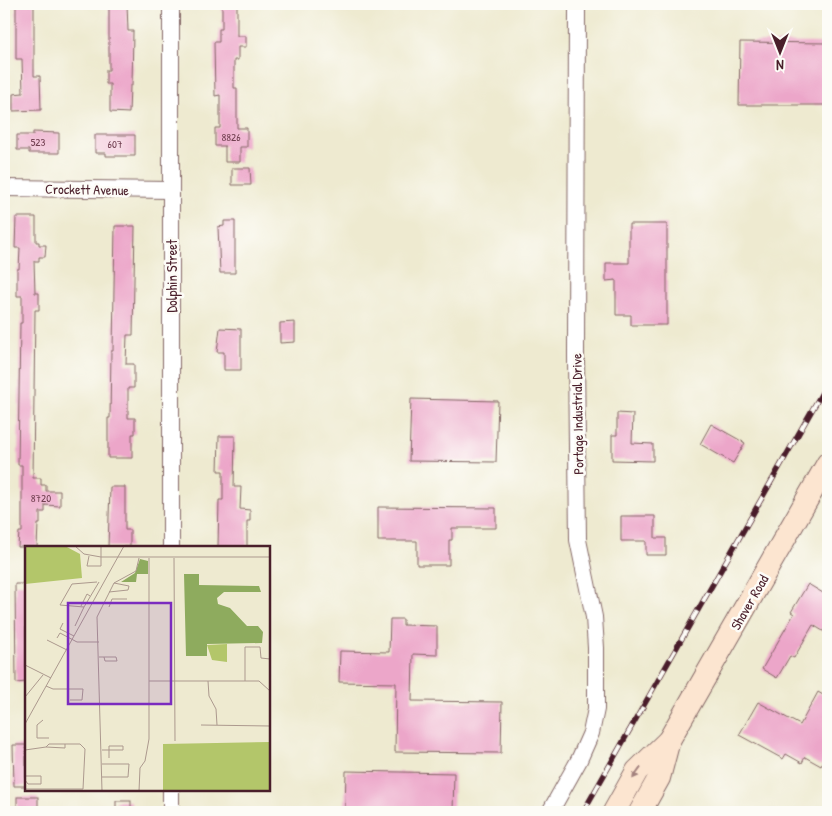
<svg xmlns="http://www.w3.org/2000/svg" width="832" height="816" viewBox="0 0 832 816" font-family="'Patrick Hand',sans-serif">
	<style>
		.building { fill: #eca6c9 }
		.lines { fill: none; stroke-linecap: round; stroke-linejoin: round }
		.minor-casing { stroke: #836665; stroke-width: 18 }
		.secondary-casing { stroke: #836665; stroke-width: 24 }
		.minor { stroke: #fff; stroke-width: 16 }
		.secondary { stroke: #fce5d0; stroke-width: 22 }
		.rail-casing { stroke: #4a1f2b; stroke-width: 5.5 }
		.rail { stroke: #fdfcf7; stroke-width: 4; stroke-dasharray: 11; stroke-linecap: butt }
		.oneway { fill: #a3827e }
		.labels { text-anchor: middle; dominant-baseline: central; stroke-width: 5; stroke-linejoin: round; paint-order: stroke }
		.number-label { font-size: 11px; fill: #724152 }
		.street-label { font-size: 14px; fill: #4a1f2b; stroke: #fdfcf7 }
		.inset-road { fill: none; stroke: #ac998e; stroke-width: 1 }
		.view { fill: #7b2cbf; fill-opacity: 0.15; stroke: #7b2cbf; stroke-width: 2.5 }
		.inset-edge { fill: none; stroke: #4a1f2b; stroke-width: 2.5 }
	</style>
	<rect width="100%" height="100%" fill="#fdfcf7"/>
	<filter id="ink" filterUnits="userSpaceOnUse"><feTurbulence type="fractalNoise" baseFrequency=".02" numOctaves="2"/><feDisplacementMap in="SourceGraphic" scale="10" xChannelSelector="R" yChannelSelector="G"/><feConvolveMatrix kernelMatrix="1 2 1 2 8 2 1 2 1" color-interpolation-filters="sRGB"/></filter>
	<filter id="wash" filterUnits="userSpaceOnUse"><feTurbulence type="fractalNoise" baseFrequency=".0096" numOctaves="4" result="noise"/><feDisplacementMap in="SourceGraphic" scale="20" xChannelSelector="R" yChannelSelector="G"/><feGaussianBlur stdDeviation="1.12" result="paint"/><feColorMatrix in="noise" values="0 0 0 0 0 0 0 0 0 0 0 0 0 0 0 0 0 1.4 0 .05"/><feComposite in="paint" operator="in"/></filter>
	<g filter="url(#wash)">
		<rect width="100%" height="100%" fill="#eeead0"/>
		<g id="blocks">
			<!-- building -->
			<g class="building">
				<path d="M16 4H34V76H40L41 110 13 111V94L23 93 22 59H16Z"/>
				<path d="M109 4H127L128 31H133L132 86H130L129 113 110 112V84H106V70H109Z"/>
				<path d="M222 4H237V36H246V47H238V60H234V88H237V128H247V147H240V162H225V146H215V128H220V95L215 96 214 42H219V29H222Z"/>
				<path d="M740 42 828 43V105H739Z"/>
				<path d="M33 132 59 133V153H29V150H17V135H33Z"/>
				<path d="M95 135H135V156H106V153H95Z"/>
				<path d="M232 168H250L251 185H232Z"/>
				<path d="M16 217H36V242H39V245H46L45 257H39V261H34L35 293H39V310H35L33 478H41V485H46V491H60V506L45 505V512H40V524H38L37 547H18L19 532H22V465H18L20 323H22V296H17V269H19L20 248H15Z"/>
				<path d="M224 221H235V273H220L218 227 224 226Z"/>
				<path d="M629 224H667V325H631V315H616V280L606 281V263H629Z"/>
				<path d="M115 226H135L133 335H127L126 364H134V388H128V418H135V434H132V458H108V418H110L111 351H113Z"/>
				<path d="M295 322V342L280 343V323Z"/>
				<path d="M220 328 241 329V370H224V352H217Z"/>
				<path d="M411 399 498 401 496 462 409 461Z"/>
				<path d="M617 413 633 414 632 443 653 444V461L612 460V435H617Z"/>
				<path d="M711 424 745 443 733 463 700 444Z"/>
				<path d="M219 436H235L234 487H241L240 509 250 510V521H247V547H218L219 500H223V471H218Z"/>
				<path d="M110 487H125V530H130V547H108Z"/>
				<path d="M378 507 496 508V528H452V540H449V565H417V541H378Z"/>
				<path d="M621 516H655V538H666V555H646V541H621Z"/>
				<path d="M15 584H26V682L16 683Z"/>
				<path d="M808 584 828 596V634L813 625 794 658 790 656 777 678 762 669 794 614 791 612Z"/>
				<path d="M390 619H403V625L437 626V655L413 654 412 701 502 702 501 753 395 752 396 683 339 682 340 651 389 652Z"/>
				<path d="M818 692 828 698V753L821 766 805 757 802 763 786 754 783 759 739 735 758 702 800 725Z"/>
				<path d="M13 745H26V786H14Z"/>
				<path d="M346 771 454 773 453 812H345Z"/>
				<rect x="17" y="797" width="21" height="15"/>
				<rect x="116" y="801" width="15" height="11"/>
			</g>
		</g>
	</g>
	<g filter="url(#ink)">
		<use href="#blocks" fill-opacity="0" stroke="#836665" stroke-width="1"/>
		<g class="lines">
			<!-- minor casing -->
			<g class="minor-casing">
				<g id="minor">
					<path d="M4 188 171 190"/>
					<path d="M171 547V4"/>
					<path d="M171 790V812"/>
					<path d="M550 812 579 760 591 733 596 709V648L594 617 578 540 576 356 577 4"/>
				</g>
			</g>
			<!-- secondary casing -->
			<g class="secondary-casing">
				<g id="secondary">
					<path d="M614 812 637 771 669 740 828 463"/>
					<path d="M640 812 659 778 669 740"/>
				</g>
			</g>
			<!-- minor -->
			<use href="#minor" class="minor"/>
			<!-- secondary -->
			<use href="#secondary" class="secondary"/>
			<!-- rail casing -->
			<g class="rail-casing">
				<path id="rail" d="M583 812 828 382"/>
			</g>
			<!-- rail -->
			<use href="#rail" class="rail"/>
		</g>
		<!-- one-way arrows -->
		<defs><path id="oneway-solid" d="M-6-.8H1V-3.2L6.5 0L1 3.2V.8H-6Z" transform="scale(1.25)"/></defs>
		<use class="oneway" href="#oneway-solid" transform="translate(637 773) rotate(126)"/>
	</g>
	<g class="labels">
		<!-- number labels -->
		<g class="number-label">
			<text x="231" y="137">8826</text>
			<text x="38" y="142">523</text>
			<text x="115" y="144">607</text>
			<text x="41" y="498">8720</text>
		</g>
		<!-- street labels -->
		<g class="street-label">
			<text transform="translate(87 189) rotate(1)">Crockett Avenue</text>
			<text transform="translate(171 276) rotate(-90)">Dolphin Street</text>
			<text transform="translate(577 414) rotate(-91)">Portage Industrial Drive</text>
			<text transform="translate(749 602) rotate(-60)">Shaver Road</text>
		</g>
	</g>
	<!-- overview -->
	<g transform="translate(25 546)">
		<rect width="245" height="245" fill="#eeead0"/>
		<path d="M0 0H40L55 8 57 32 0 38ZM202 98V116L187 114 182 99ZM245 196V245H138V198Z" fill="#b3c66a"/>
		<path d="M115 13 123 15V28H112L111 36H96L110 27ZM159 28H174V39L234 40 236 46H199L192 52 193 58 205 62 222 80H233L238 86 237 97 182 98V110H161Z" fill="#8eab5e"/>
		<path class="inset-road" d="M50 0 59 8 76 11H245M64 10 62 20H76V0M149 12 150 195M84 46 103 44 104 40 89 37M56 60 62 48 65 50M59 61 74 36M84 61 87 53H102M38 77 35 83 49 90M50 80 59 61 35 59 47 38 72 36M32 92 35 87 52 96H74M22 94 42 104M74 111H91L92 115H80L79 111M0 119 26 132M124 135H234L245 145M183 135 184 150 191 163 192 179M220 135V101H235L236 112 245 113M21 140 28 143H58L57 154H45M0 151 18 129M18 174 12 179V192H24M0 178 99 0M176 179 245 180M21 201 40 202V198M0 204 21 201 24 198H55L60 203 58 243H0M77 204H98V200H84V212M77 218H104L103 231H77M0 230H16V238H3L0 234M77 245 72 71 89 37 111 25 114 12M114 245 115 222 120 215 124 193V12"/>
		<path class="view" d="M43 57H146V158H43Z"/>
		<rect width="245" height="245" class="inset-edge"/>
	</g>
	<!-- margin -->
	<rect width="832" height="816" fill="none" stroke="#fdfcf7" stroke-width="20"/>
	<!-- north arrow -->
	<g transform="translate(780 52) rotate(180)" stroke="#fdfcf7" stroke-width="4" paint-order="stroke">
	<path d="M0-4L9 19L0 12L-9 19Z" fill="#4a1f2b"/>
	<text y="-8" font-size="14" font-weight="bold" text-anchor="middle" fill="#4a1f2b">N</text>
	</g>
</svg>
